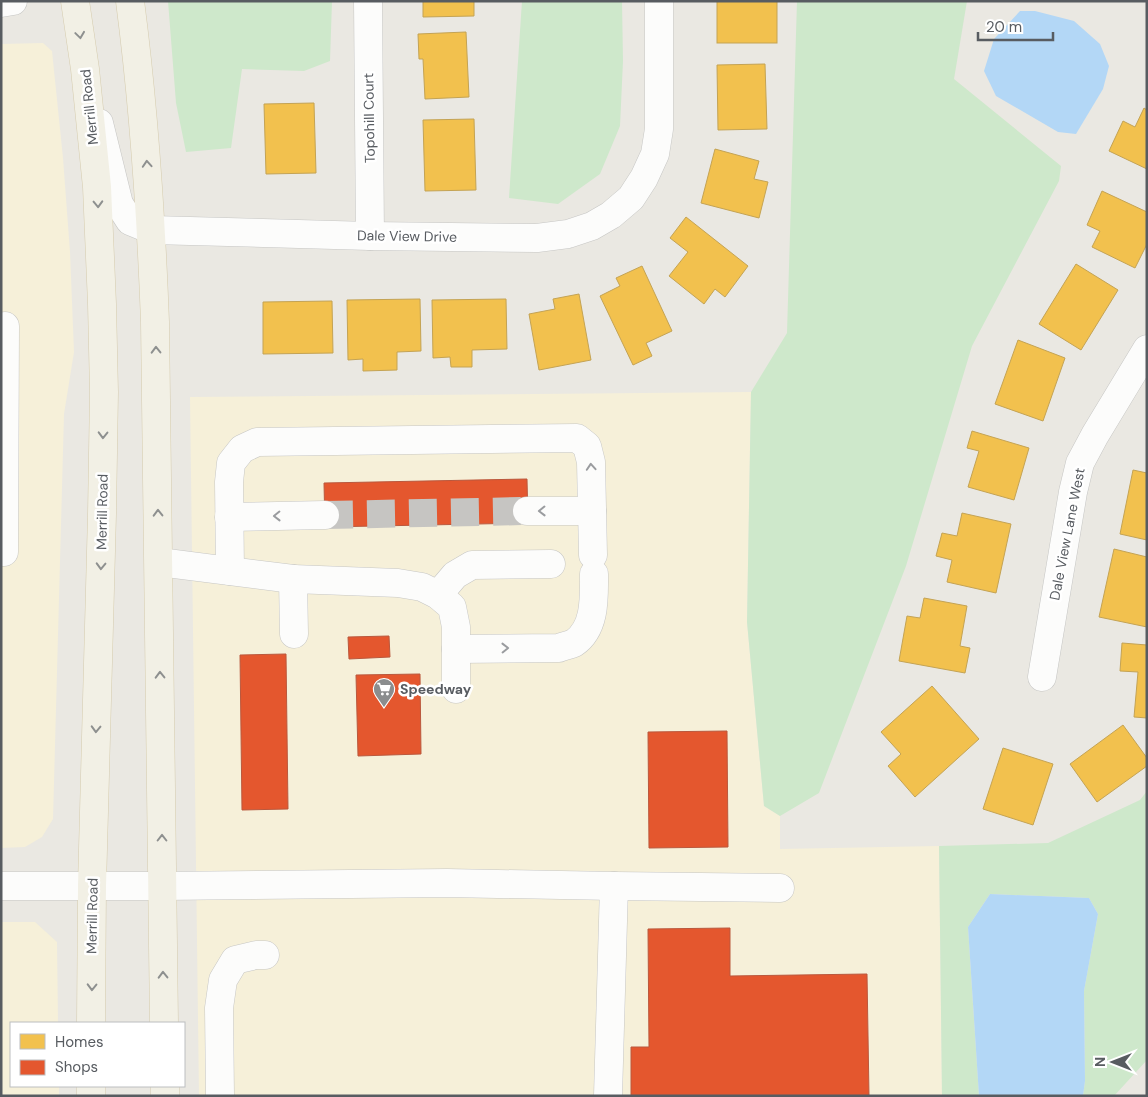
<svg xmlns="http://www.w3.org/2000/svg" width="1148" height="1097" viewBox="0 0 1148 1097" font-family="'DM Sans',sans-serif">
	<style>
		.commercial { fill: #f6f0d9 }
		.green { fill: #cee8cb }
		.water { fill: #b3d7f6 }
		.homes { fill: #f2c14e; stroke: #c4a354 }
		.shops { fill: #e4572e; stroke: #ba583d }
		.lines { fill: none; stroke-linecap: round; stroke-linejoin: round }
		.minor-tunnel { stroke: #c6c5c2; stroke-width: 28; stroke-dasharray: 28 14; stroke-linecap: butt }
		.minor-casing { stroke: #c6c6c4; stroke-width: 29 }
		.major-casing { stroke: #d5cbad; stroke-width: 29 }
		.minor { stroke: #fcfcfb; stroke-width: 28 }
		.major { stroke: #f2f0e5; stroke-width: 28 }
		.oneway { stroke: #8e908f }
		.oneway2 { stroke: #9a9c9f }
		.labels { text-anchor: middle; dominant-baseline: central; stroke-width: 5; stroke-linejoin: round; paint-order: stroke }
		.street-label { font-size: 14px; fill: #585c61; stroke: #fff }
		.poi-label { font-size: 14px; font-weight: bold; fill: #585c61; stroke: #fff; text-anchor: start }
	</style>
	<rect width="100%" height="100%" fill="#eae8e2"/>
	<!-- commercial -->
	<g class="commercial">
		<path d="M43 43 52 51 63 158 70 252 74 352 64 414 53 819 42 837 25 847 1 848V44Z"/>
		<path d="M751 392 747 622 764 806 780 816V849L939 846 942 1096H199L190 397Z"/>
		<path d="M1 922H35L57 942 58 1023H11V1086H59V1096H1Z"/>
	</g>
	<!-- green -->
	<g class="green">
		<path d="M168 1H332L330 61 304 71 242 69 231 148 186 152 176 103Z"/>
		<path d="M522 1H622L623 61 620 126 600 174 558 204 509 198Z"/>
		<path d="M797 1H967L954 79 1061 166 1059 181 972 346 906 566 819 793 780 816 764 806 747 622 751 392 787 333Z"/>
		<path d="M1147 791V1060L1114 1096H1083L1085 1081 1084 991 1098 914 1089 898 990 894 968 927 979 1096H942L939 846 1048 843 1140 800Z"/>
	</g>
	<!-- water -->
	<g class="water">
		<path d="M1020 11H1035L1074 21 1100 44 1109 66 1103 89 1076 134 1058 132 996 96 984 71 994 39Z"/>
		<path d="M990 894 1089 898 1098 914 1084 991 1085 1081 1083 1096H979L968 927Z"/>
	</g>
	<!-- homes -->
	<g class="homes">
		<path d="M423 1H474V16L423 17Z"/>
		<rect x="717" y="1" width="60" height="42"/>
		<path d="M466 32 469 97 425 99 423 59H419L418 34Z"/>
		<path d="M765 64 767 129 718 130 717 65Z"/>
		<path d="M314 103 316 173 266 174 264 104Z"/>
		<path d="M1144 108 1147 110V169L1109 151 1123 121 1135 127Z"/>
		<path d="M474 119 476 190 425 191 423 120Z"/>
		<path d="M715 149 759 161 754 179 768 182 759 218 701 203Z"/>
		<path d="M1102 191 1147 212V244L1135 268 1092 247 1100 231 1087 225Z"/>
		<path d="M686 217 748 266 725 297 715 289 704 304 669 276 688 252 670 238Z"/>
		<path d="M1076 264 1118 290 1081 350 1039 324Z"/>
		<path d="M642 266 672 331 646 343 652 356 633 365 600 296 620 286 616 278Z"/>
		<path d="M579 294 591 360 539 370 529 314 555 309 553 299Z"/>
		<path d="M420 299 421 351 397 352V370L363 371V359L348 360 347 300Z"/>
		<path d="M506 299 507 349 472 350V367H451L450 357 433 358 432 300Z"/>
		<path d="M332 301 333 353 263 354V302Z"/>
		<path d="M1018 340 1065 358 1043 421 995 404Z"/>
		<path d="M972 431 1029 448 1014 500 968 487 979 451 967 448Z"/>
		<path d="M1133 470 1147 473V540L1120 534Z"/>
		<path d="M962 513 1011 524 996 593 947 582 952 560 936 556 942 533 957 536Z"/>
		<path d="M1114 549 1147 557V627L1099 617Z"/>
		<path d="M924 598 967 606 960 646 970 648 965 673 899 661 907 616 920 618Z"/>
		<path d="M1122 643 1147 645V718L1134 717 1138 672 1120 671Z"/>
		<path d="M932 686 979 739 915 797 888 766 901 754 881 732Z"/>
		<path d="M1123 725 1147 758V766L1097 802 1070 764Z"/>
		<path d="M1003 748 1053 764 1033 825 983 809Z"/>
	</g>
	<!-- shops -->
	<g class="shops">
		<path d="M527 479 528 523 325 527 324 483Z"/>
		<path d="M389 636 390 657 349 659 348 637Z"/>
		<path d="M286 654 288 809 242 810 240 655Z"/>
		<path d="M420 674 421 754 358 756 356 675Z"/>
		<path d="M727 731 728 847 649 848 648 732Z"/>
		<path d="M730 928V976L867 974 869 1096H631V1047H649L648 929Z"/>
	</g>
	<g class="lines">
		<!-- minor-tunnel -->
		<path class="minor-tunnel" d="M325 515 527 511"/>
		<!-- minor casing -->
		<g class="minor-casing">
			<g id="minor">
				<path d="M368 1 370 236"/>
				<path d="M1 3 13 1"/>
				<path d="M99 123 119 204 130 221 152 230 370 236 537 238 568 234 592 226 611 215 631 198 644 178 655 154 659 129V1"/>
				<path d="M527 511H592"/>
				<path d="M229 517 325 515"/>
				<path d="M4 552 5 326"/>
				<path d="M159 562 293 579 294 634"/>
				<path d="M230 571 229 482 231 463 242 449 257 442 577 438 587 446 591 462 593 555"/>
				<path d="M293 579 398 583 422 587 438 595 452 607 456 627V689"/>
				<path d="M438 595 455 575 472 565 551 564"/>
				<path d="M456 649 559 648C563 646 570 645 574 643 596 628 594 597 594 574"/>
				<path d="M1042 677 1073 492 1080 463 1095 435 1147 349"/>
				<path d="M1 886H162L447 883 614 886 780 888"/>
				<path d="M220 1096 219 1008 223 980 235 960 256 955H265"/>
				<path d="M608 1096 614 886"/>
			</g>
		</g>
		<!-- major casing -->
		<g class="major-casing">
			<g id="major">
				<path d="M75 1 85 69 97 187 102 304 104 392 102 514 92 886 91 1023"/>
				<path d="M130 1C144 108 151 215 155 322L164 1023"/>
				<path d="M91 1086V1096"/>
				<path d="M165 1086V1096"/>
			</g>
		</g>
		<!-- minor -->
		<use href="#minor" class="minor"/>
		<!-- major -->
		<use href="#major" class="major"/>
	</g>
	<!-- one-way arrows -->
	<defs><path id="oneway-chevron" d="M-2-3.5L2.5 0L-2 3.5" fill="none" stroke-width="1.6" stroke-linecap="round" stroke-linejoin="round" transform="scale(1.25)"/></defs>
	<g class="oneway">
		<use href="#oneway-chevron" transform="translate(80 35) rotate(82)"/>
		<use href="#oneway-chevron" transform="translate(147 164) rotate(-94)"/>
		<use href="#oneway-chevron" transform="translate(98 204) rotate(88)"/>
		<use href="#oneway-chevron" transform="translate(156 350) rotate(-91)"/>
		<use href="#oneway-chevron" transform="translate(103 435) rotate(91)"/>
		<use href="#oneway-chevron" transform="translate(158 513) rotate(-91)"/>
		<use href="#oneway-chevron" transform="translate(101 566) rotate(92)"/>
		<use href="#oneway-chevron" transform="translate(160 675) rotate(-91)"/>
		<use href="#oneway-chevron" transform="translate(96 729) rotate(92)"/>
		<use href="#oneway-chevron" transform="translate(162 838) rotate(-90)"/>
		<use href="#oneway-chevron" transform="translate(163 975) rotate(-91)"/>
		<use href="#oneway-chevron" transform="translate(92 987) rotate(91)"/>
	</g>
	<g class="oneway2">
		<use href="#oneway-chevron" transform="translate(591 467) rotate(-94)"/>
		<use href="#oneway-chevron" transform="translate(542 511) rotate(179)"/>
		<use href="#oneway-chevron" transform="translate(277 516) rotate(179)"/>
		<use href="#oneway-chevron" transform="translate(505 648) rotate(-1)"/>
	</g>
	<!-- icons -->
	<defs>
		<g id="supermarket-pin" transform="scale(1.125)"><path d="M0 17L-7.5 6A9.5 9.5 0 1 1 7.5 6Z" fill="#8b8d8e" stroke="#fff"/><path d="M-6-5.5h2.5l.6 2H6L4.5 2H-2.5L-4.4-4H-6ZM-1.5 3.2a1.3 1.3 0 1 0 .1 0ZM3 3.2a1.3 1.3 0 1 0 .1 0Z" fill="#fff"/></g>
	</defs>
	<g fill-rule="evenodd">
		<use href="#supermarket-pin" x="384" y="689"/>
	</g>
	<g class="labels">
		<!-- street labels -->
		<g class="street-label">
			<text transform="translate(89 107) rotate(-96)">Merrill Road</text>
			<text transform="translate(369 118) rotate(-91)">Topohill Court</text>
			<text transform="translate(407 236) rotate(1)">Dale View Drive</text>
			<text transform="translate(102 512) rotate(-89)">Merrill Road</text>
			<text transform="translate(1067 534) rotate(-79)">Dale View Lane West</text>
			<text transform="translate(92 916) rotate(-89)">Merrill Road</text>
		</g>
		<!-- poi labels -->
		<g class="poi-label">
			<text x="400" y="689">Speedway</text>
		</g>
	</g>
	<!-- border -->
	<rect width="1148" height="1097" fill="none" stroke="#585c61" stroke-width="5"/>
	<!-- legend -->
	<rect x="10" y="1022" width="175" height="65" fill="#ffffff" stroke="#bcbec0"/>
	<rect x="20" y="1034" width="25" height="15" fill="#f2c14e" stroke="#bcbec0"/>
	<text x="55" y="1047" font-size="15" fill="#585c61">Homes</text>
	<rect x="20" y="1060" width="25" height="15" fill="#e4572e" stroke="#bcbec0"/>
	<text x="55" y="1072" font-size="15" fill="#585c61">Shops</text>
	<!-- north arrow -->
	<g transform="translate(1113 1062) rotate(270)" stroke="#ffffff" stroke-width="4" paint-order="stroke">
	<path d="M0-4L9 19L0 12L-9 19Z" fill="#585c61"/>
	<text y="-8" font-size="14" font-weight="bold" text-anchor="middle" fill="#585c61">N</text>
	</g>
	<!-- scale -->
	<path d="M978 32v8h75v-8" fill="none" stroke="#585c61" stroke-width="2.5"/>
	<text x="986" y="32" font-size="15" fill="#585c61" stroke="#ffffff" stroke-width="4" paint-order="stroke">20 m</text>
</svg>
